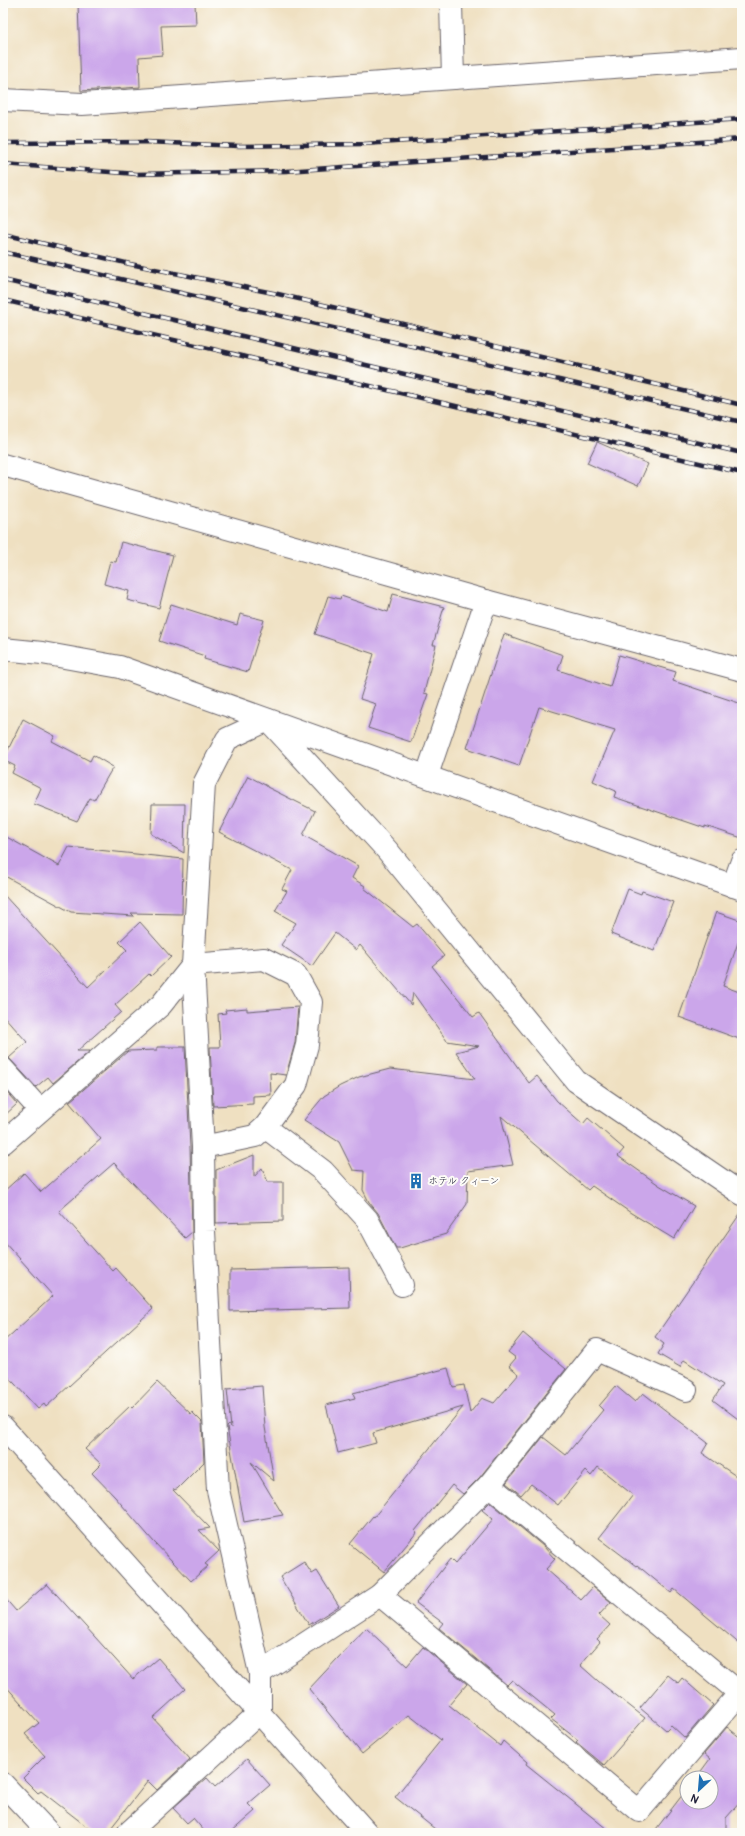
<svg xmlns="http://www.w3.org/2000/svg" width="745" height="1836" viewBox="0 0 745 1836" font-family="Pangolin,'Klee One',sans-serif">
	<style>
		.building { fill: #cba6ea }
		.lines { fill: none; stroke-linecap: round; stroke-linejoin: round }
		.street-casing { stroke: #6a646a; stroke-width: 24 }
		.secondary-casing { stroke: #6a646a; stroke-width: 24 }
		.street { stroke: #fff; stroke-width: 22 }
		.secondary { stroke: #fff; stroke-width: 22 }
		.rail-casing { stroke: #22223b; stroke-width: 4.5 }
		.rail { stroke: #fdfcf7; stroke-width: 3; stroke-dasharray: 9; stroke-linecap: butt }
		.labels { text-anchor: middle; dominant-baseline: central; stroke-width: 4; stroke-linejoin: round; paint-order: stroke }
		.poi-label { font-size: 10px; fill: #22223b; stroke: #fdfcf7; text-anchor: start }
	</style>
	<rect width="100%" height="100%" fill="#fdfcf7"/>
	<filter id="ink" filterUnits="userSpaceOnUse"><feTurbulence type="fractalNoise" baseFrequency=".025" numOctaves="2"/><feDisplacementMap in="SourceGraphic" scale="8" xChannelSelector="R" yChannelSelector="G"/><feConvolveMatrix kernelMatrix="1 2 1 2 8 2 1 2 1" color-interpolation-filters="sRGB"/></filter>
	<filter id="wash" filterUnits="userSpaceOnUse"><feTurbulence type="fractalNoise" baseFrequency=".012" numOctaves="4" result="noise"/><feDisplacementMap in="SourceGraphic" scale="16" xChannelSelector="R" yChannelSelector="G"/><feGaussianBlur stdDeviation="0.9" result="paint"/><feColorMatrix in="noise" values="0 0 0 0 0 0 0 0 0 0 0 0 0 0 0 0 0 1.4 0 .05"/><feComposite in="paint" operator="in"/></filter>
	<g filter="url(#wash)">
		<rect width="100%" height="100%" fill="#efe0c1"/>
		<g id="blocks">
			<!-- building -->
			<g class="building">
				<path d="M78 3H195L196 25 161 26 163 55 139 57 140 87 81 91Z"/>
				<path d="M597 442 648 464 638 486 587 463Z"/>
				<path d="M121 542 173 555 159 608 127 600 129 591 104 584 110 561 116 562Z"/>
				<path d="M393 594 444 607 433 645H436L424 693 428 694 411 742 368 728 376 704 360 699 374 654 315 634 328 596 340 599 341 596 388 612Z"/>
				<path d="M171 604 237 625 240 614 264 620 248 672 204 659 205 656 159 641Z"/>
				<path d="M504 634 563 655 558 670 610 687 619 655 676 672 673 681 742 704V838L705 826V828L614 797 616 791 593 781 615 730 539 707 519 766 467 748Z"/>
				<path d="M23 719 55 736 52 741 90 761 93 755 113 767 94 800 90 798 77 821 34 804 41 788 12 773 15 766 3 760Z"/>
				<path d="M248 776 267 786V787L315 811 303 835 358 866 352 878 365 886 364 888 413 927 417 924 444 956 432 966 473 1017 479 1013 529 1083 537 1076 557 1101 583 1124 588 1118 624 1149 618 1156 659 1185 694 1206 674 1239 631 1213 592 1186 588 1190 501 1116 513 1165 468 1171 467 1204 446 1234 400 1248H396L378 1213 369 1202 363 1190 364 1171 353 1170 339 1142 304 1120 324 1096 340 1086 359 1077 390 1069 475 1079 456 1052 479 1046 447 1041 413 993 411 1005 360 945 356 950 335 933 312 966 281 945 296 923 275 911 287 891 282 889 292 870 219 832Z"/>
				<path d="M152 804H185L184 853 151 834Z"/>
				<path d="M3 835 59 866 69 847 183 859 182 914 131 913 134 916 71 912 3 875Z"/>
				<path d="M628 889 641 894 642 891 673 902 654 951 611 934Z"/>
				<path d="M3 894 88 987 127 950 119 942 140 922 171 957 151 976 149 974 115 1005 121 1012 77 1051H90L53 1083 48 1077 36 1087 9 1058 27 1042 3 1015Z"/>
				<path d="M716 912 742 921V931L723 986 742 993V1040L679 1017Z"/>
				<path d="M298 1007 295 1043 286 1075 270 1073 271 1095 253 1096V1104L213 1106 210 1047H220L218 1014 226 1013 225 1010 247 1008V1011Z"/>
				<path d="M157 1047H185L190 1147 192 1232 185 1238 114 1163 59 1211 113 1271 116 1268 153 1309 46 1407 44 1404 38 1409 3 1371V1342L53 1296 3 1240V1192L24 1173 41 1192 101 1139 69 1102 128 1051 157 1050Z"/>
				<path d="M3 1088 17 1104 3 1117Z"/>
				<path d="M254 1155V1177L262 1168 268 1182H283V1221L216 1223V1170Z"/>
				<path d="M742 1211V1422L713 1400 723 1385 684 1360 680 1367 658 1354 664 1344 655 1337Z"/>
				<path d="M349 1267 350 1308 230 1311V1270Z"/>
				<path d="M523 1333 566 1369 480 1477 463 1494 452 1485 415 1531 417 1532 384 1572 350 1544 373 1516 374 1517 463 1407 373 1433 376 1443 338 1453 326 1405 355 1398 353 1393 448 1368 453 1387 464 1385 470 1413 482 1398 494 1403 519 1374 509 1366 516 1358 508 1352Z"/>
				<path d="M157 1382 191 1414 192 1412 202 1422 204 1462 177 1489 173 1490 210 1528 199 1530 219 1551 205 1564 208 1566 191 1581 154 1542 115 1497 92 1473 101 1464 85 1449 130 1406 132 1408Z"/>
				<path d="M262 1386 265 1427 274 1481 251 1462 283 1515 244 1522 227 1427 229 1425 231 1428 227 1389Z"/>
				<path d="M616 1386 635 1402 643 1393 708 1443 702 1453 742 1480V1646L674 1589 671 1593 637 1565 636 1566 599 1538 633 1495 598 1467 591 1476 586 1471 558 1505 531 1484 521 1495 506 1483 543 1437 566 1455 603 1410 599 1406Z"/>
				<path d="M490 1502 543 1546 555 1559 546 1569 581 1600 593 1587 611 1602 599 1615 610 1625 597 1639 600 1642 580 1665 598 1681 645 1718 604 1765 576 1742 578 1740 551 1719 555 1715 512 1680 507 1685 439 1628 443 1623 416 1603 450 1559 455 1564 493 1519 482 1510Z"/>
				<path d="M304 1562 312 1574 317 1571 339 1606 309 1625 280 1577Z"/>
				<path d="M47 1584 133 1679 158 1658 185 1689 153 1718 190 1759 157 1790 148 1781 107 1833H95L41 1791 38 1793 23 1778 45 1756 25 1734 39 1723 3 1683V1596L16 1611Z"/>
				<path d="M366 1628 407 1666 423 1647 467 1684 449 1705 500 1746 503 1741 527 1762 526 1764 612 1833H440L395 1797 441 1740 409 1715 362 1754 309 1689Z"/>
				<path d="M668 1675 678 1683 682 1678 713 1705 685 1738 671 1725 666 1730 640 1708Z"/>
				<path d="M727 1727 742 1739V1800L726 1818V1833H653L687 1789V1802H711V1778H696L710 1759 704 1754Z"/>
				<path d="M247 1759 270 1785 248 1804 255 1811 230 1833H206L193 1818 187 1823 173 1808 207 1778 215 1787Z"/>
			</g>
		</g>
	</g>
	<g filter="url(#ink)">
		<use href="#blocks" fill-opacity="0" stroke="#6a646a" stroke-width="1"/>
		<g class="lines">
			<!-- street casing -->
			<g class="street-casing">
				<g id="street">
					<path d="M451 3 453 78"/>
					<path d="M3 100 82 104 742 58"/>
					<path d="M3 465 486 601 742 670"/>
					<path d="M427 775 486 601"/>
					<path d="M733 886 742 861"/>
					<path d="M3 1069 40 1110"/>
					<path d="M265 1127 323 1171 367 1219 402 1285"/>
					<path d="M3 1143 161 1005 193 965 204 784 227 739 268 720 387 850 576 1081 742 1194"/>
					<path d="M489 1485 742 1695"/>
					<path d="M380 1595 489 1485 597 1350 686 1390"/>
					<path d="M260 1673 380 1595 639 1811 740 1693"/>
					<path d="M3 1784 49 1833"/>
					<path d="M128 1833 260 1712V1673L218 1490 204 1231 203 1147 193 965 264 959 296 975 311 1002 307 1045 296 1085 265 1127 255 1136 203 1147"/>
				</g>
			</g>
			<!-- secondary casing -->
			<g class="secondary-casing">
				<g id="secondary">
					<path d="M3 649 42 653 120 667 742 889"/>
					<path d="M3 1427 367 1833"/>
				</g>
			</g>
			<!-- street -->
			<use href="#street" class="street"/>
			<!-- secondary -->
			<use href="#secondary" class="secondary"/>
			<!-- rail casing -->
			<g class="rail-casing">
				<g id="rail">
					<path d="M3 143 146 142 239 146 364 144 742 119"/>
					<path d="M3 164 137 174 286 171 742 139"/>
					<path d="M3 234 130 264 278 294 742 405"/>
					<path d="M3 252 742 422"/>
					<path d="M3 280 742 453"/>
					<path d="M3 300 742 473"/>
				</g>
			</g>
			<!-- rail -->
			<use href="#rail" class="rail"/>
		</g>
	</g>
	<!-- icons -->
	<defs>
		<g id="building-bare" transform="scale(1.2)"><path d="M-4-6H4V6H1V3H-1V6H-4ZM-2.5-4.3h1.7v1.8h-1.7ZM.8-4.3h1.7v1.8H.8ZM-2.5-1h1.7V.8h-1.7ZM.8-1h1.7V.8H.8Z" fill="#1f6fb2" stroke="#fdfcf7" stroke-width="2.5" paint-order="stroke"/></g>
	</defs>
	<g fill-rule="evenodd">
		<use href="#building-bare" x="416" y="1181"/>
	</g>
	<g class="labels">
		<!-- poi labels -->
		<g class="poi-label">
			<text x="428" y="1181">ホテル クィーン</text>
		</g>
	</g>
	<!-- margin -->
	<rect width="745" height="1836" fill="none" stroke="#fdfcf7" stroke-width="16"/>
	<!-- north arrow -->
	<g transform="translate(699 1790) rotate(206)"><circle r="19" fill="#fdfcf7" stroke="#a5a5ac"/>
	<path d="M0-3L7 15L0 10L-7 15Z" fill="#1f6fb2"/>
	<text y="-6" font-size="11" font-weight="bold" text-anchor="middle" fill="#22223b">N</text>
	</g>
</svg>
